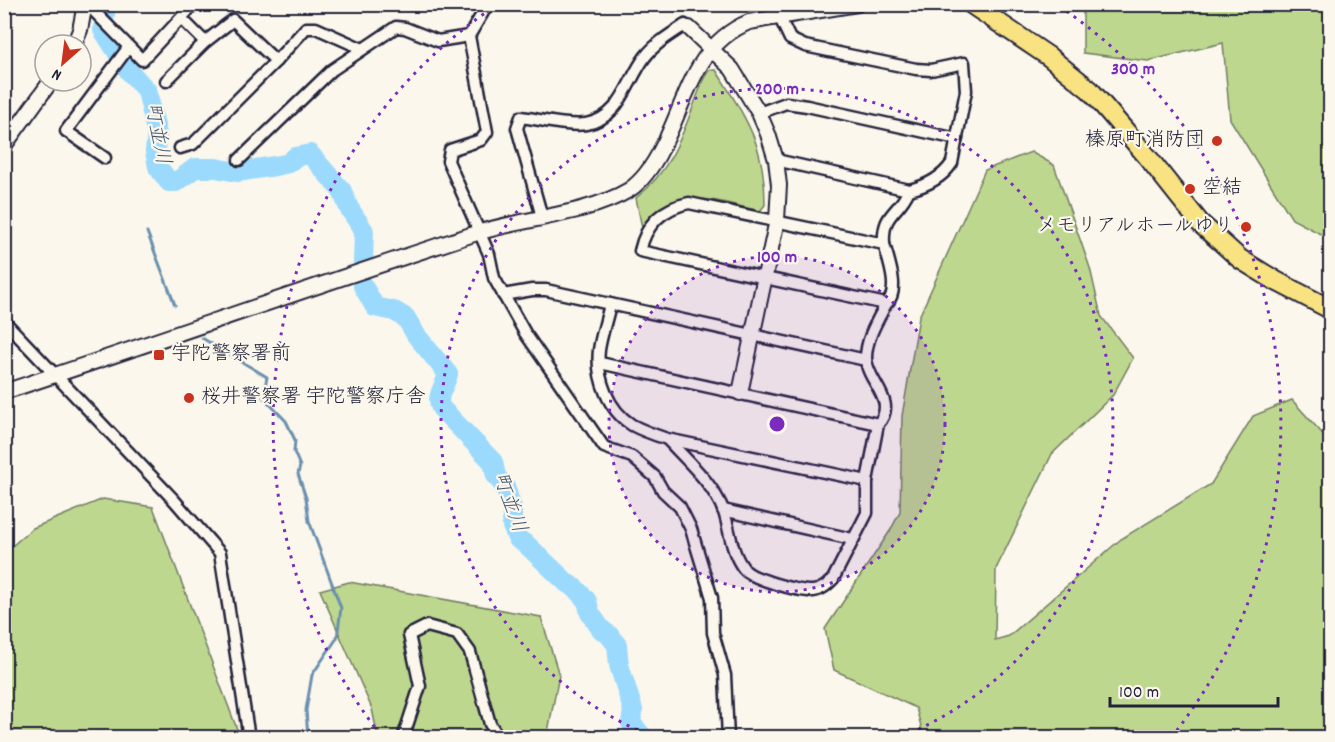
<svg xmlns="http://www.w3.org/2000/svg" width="1335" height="742" viewBox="0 0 1335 742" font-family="Dekko,'Klee One',sans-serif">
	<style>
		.green { fill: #bed78e; stroke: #707c64; stroke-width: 1.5 }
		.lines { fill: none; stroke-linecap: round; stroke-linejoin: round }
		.stream { stroke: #6b90af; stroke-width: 3 }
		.river { stroke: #9cdafd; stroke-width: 20 }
		.minor-casing { stroke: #22223b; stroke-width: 15 }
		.tertiary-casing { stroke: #22223b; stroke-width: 18 }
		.trunk-casing { stroke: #22223b; stroke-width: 22 }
		.minor { stroke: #fbf7ec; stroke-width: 10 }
		.tertiary { stroke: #fbf7ec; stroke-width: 14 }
		.trunk { stroke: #f8e281; stroke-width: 18 }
		.ring { fill: none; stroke: #7b2cbf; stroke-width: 3; stroke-dasharray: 3 6 }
		.poi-dot { fill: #c8321e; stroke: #fbf7ec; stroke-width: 2 }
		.labels { text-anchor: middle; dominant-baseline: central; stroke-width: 4.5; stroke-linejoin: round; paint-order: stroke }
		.poi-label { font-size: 20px; fill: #22223b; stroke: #fbf7ec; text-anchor: start }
		.water-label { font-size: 21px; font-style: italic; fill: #475975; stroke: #fbf7ec }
		.centre { fill: #7b2cbf; stroke: #fbf7ec; stroke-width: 3 }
		.ring-label { font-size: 18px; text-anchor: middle; font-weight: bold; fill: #7b2cbf; stroke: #fbf7ec; stroke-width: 4.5; stroke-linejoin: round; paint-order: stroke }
	</style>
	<rect width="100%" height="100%" fill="#fbf7ec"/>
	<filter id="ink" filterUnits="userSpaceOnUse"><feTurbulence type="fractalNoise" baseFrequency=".0167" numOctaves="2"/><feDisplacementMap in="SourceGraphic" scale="12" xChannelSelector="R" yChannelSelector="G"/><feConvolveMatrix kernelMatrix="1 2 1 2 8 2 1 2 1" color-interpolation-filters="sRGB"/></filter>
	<g filter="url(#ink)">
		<!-- green -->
		<g class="green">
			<path d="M1284 5 1301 11 1330 7V239L1292 219 1230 119 1223 43 1148 61 1083 53V5Z"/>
			<path d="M709 70H716C747 120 765 144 765 205L760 211C717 202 669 181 642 228L636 198C676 167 686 123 704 78Z"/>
			<path d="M1031 152 1054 165 1090 268 1101 316 1133 358 1113 395 1052 454 996 569 995 640 1009 636 1121 539 1211 484 1253 416 1292 400 1330 442V737H924L916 708 834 670 825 629 890 531 900 512 902 416 919 317 985 170Z"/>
			<path d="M103 499 153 507 240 737H5V552L33 528Z"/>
			<path d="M349 582 541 617 559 675 547 737H378L372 709 320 590Z"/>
		</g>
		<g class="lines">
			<!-- stream -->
			<g class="stream">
				<path d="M147 232 175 305"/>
				<path d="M202 338 267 377 263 397 286 421 295 440 294 452 300 466 298 474 306 498 309 521 341 608 337 638 312 675 306 710 308 738"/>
			</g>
			<!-- river -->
			<g class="river">
				<path d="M106 4 103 30 129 71 147 91 157 134 155 151 158 167 169 182H176L195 168H216L237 172 275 166 289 163 295 157 310 154 342 191 349 208 364 231 363 262"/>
				<path d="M363 286 375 307 394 311 406 318 416 335 448 374C445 387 435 396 441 408L493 462 496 476 505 487 512 508V526L518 539 527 545 567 583 576 589 587 601 590 613 601 629 609 635 617 645 619 665 633 710 631 723 644 738"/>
			</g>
			<!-- minor casing -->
			<g class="minor-casing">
				<g id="minor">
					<path d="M87 4 142 60 194 4"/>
					<path d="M488 4 469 36 487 132 481 140 450 150 448 161 489 254 494 278 525 333 604 447 632 457 655 477 663 491 680 507 691 529 712 598 713 633 725 675 728 738"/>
					<path d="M779 16 790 39 805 46 916 69 931 70 964 63 966 91 952 163C942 178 926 186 909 190"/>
					<path d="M182 19 205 42"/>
					<path d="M166 81 205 42 233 20 276 61"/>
					<path d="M759 113 786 103 807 106 957 139"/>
					<path d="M180 148 193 144 276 61 306 28H316L363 49"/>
					<path d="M105 158 66 131 128 48"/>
					<path d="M239 160 332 70 396 27 405 28 438 41 469 36"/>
					<path d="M542 217 517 128 521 117C538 119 569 127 586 124 621 118 627 81 645 57 656 43 671 34 685 25L689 28"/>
					<path d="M884 244C888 260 901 291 886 304"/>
					<path d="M503 295 532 290H546L866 360"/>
					<path d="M610 304C607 319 601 335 599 350 596 378 608 410 632 425 643 431 655 435 667 439L867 481"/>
					<path d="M4 321 174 500 220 553 249 738"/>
					<path d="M600 363 878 424"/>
					<path d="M667 439C687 461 713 483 724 512 730 530 731 553 744 569 751 579 801 592 813 591 822 590 827 585 833 579L867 513V481L878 424C899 401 866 381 866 358 866 339 877 321 886 304L640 251C646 224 663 208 689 203L884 244C882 212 898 215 909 190L776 160"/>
					<path d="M723 510 852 539"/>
					<path d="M403 738 420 686 409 635 427 626 457 634 470 652 490 724 499 738"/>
				</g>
			</g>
			<!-- tertiary casing -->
			<g class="tertiary-casing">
				<g id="tertiary">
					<path d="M689 28 732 69 759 113 768 134 776 160 779 185 777 220 740 393"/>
					<path d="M74 45 80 30 85 4"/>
					<path d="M4 146 51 81"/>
					<path d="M4 392C162 340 319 284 477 233 524 218 587 215 629 190 644 180 654 164 662 148 687 100 694 45 749 22L857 4"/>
				</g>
			</g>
			<!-- trunk casing -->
			<g class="trunk-casing">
				<path id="trunk" d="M971 4 1048 56 1090 90 1146 155 1200 223 1240 259 1276 281 1330 309"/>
			</g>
			<!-- minor -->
			<use href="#minor" class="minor"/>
			<!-- tertiary -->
			<use href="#tertiary" class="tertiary"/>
			<!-- trunk -->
			<use href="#trunk" class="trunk"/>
		</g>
	</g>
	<!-- distance rings -->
	<circle cx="777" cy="424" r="168" fill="#7b2cbf" fill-opacity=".12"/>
	<g class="ring">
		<circle cx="777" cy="424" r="168"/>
		<path d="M654 737A336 336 0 1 1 900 737"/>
		<path d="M380 734A504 504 0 0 1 495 6M1059 6A504 504 0 0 1 1174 734"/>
	</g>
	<!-- markers -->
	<g class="poi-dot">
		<circle cx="1217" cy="141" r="6"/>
		<circle cx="1190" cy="189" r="6"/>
		<circle cx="1246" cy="227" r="6"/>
		<rect x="153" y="349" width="12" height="12" rx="3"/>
		<circle cx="189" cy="398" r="6"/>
	</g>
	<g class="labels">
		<!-- poi labels -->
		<g class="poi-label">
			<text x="1205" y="141" text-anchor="end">榛原町消防団</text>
			<text x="1202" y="189">空結</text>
			<text x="1234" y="227" text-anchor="end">メモリアルホールゆり</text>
			<text x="171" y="355">宇陀警察署前</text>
			<text x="201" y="398">桜井警察署 宇陀警察庁舎</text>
		</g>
		<!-- water labels -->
		<g class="water-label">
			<text transform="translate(156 134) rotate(79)">町並川</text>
			<text transform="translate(508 503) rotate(70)">町並川</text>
		</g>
	</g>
	<circle cx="777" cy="424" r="9" class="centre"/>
	<g class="ring-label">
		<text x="1133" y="74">300 m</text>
		<text x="777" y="94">200 m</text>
		<text x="777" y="262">100 m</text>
	</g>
	<!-- margin -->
	<rect width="1335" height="742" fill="none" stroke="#fbf7ec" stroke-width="24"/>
	<rect x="12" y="12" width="1311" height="718" fill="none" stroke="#22223b" stroke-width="2" filter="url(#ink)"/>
	<!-- north arrow -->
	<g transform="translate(63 63) rotate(208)"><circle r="28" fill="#fbf7ec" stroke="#a4a2a5" stroke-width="1.5"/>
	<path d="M0-4.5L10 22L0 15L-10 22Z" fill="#c8321e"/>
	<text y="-9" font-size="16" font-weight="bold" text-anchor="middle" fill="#22223b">N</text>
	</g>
	<!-- scale -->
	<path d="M1110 697v9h168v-9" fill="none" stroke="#22223b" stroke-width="3"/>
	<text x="1119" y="697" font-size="18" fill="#22223b" stroke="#fbf7ec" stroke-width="4.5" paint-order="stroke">100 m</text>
</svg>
